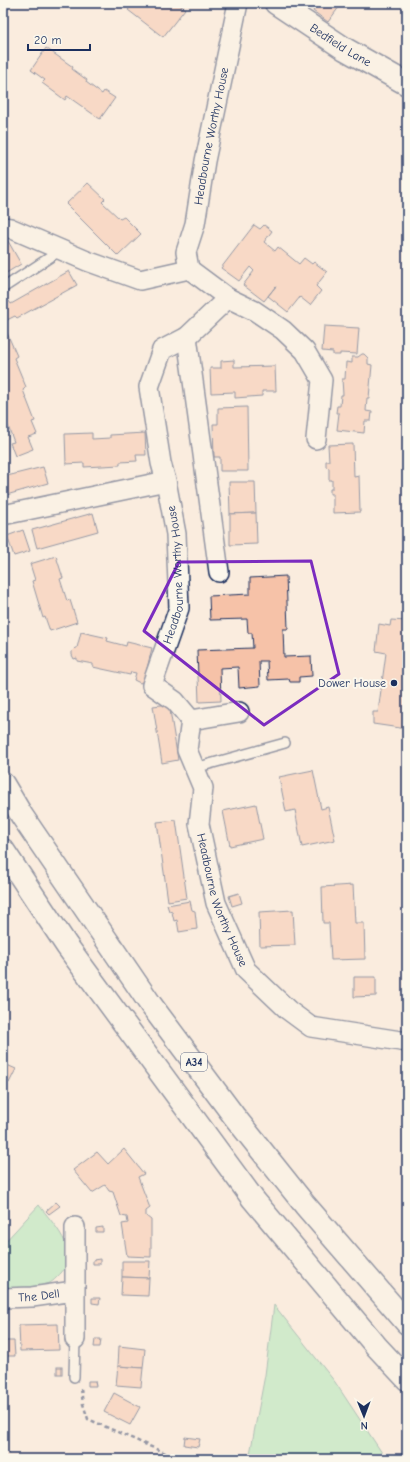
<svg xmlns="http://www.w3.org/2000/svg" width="410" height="1462" viewBox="0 0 410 1462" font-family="'Comic Neue',sans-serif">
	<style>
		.green { fill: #9fe6b3; stroke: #5d8a88 }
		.building { fill: #f6c2a8; stroke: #1b2f5e }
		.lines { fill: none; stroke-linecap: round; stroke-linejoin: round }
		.service-casing { stroke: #1b2f5e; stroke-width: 12 }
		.minor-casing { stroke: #1b2f5e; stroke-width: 22 }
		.tertiary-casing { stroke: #1b2f5e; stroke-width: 25 }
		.trunk-casing { stroke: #1b2f5e; stroke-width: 25 }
		.path { stroke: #1b2f5e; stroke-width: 2.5; stroke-dasharray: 4 3; stroke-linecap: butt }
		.service { stroke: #fbf7ec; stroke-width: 9 }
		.minor { stroke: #fbf7ec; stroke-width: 19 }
		.tertiary { stroke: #fbf7ec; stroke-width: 22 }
		.trunk { stroke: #fbf7ec; stroke-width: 22 }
		.marked { fill: none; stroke: #7b2cbf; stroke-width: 3; stroke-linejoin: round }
		.poi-dot { fill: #1b2f5e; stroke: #fbf7ec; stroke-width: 1.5 }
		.labels { text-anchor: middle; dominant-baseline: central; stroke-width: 4; stroke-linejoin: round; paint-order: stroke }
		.shield { fill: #fbf7ec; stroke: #5e6b89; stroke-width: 1 }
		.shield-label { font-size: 11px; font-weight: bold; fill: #1b2f5e }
		.street-label { font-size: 12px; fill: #1b2f5e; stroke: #fbf7ec }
		.poi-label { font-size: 12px; fill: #1b2f5e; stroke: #fbf7ec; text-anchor: end }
	</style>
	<rect width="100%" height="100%" fill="#faecde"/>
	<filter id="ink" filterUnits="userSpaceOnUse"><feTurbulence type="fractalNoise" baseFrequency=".025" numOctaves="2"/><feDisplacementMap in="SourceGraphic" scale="8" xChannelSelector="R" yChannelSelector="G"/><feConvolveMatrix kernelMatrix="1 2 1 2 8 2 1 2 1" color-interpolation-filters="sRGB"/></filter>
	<g filter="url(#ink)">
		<!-- green -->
		<g class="green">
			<path d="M39 1205C52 1223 82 1251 61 1273 57 1277 52 1283 47 1284 33 1288 17 1287 3 1288V1244Z"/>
			<path d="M274 1305 335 1382 386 1459H249L265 1375Z"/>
		</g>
		<!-- building -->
		<g class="building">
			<path d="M134 3H182L180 5 185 9 163 37 128 10Z"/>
			<path d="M318 3H342L328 22 313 11Z"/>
			<path d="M46 48 73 67 72 69 87 80 86 82 102 94 104 91 115 98 100 119 67 96 65 100 42 83 45 80 31 70Z"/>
			<path d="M88 183 105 199 102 202 120 219 124 217 141 234 118 256 66 204Z"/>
			<path d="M254 225 260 229 264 225 272 231 264 242 275 251 278 247 299 264 304 258 312 264 314 262 327 272 316 286 321 291 310 305 300 297 288 312 268 296 276 286 264 301 243 285 254 271 250 267 239 281 221 268Z"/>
			<path d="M4 234 21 264 3 275V235Z"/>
			<path d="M69 271 77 285 17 318 15 316 3 322V304L9 301 11 304Z"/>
			<path d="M324 326 359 328 357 354 340 353V355H333V352L322 351Z"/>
			<path d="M7 333 17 356 14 358 26 387 23 390 35 421 32 422 37 434 28 437 33 449 15 456 10 443 14 442 3 413V334Z"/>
			<path d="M362 354H364L368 358V364L372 365 369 398H367L366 411 372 412 371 421H365L364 433 337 430 339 413H336L337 406H340L341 395H343L342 379H345L346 362 352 363V357H358Z"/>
			<path d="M234 360V367L275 366 276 391H262V396L235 398V392L211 393 210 368H221V361Z"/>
			<path d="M247 407 248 471H220V457H214L213 424H218V408Z"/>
			<path d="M92 433V439L110 438V435L145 433 146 455H136L137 461 120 462V465L84 467V463L66 464 65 434Z"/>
			<path d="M353 444 354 477 359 476 360 512 333 513V494H330V489H332V480H329V468L326 467V461H329L328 445Z"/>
			<path d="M43 467 48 483 3 496V473L5 472 7 476Z"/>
			<path d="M229 482H255L256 513 230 514Z"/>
			<path d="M93 513 98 531 37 548 32 530Z"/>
			<path d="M256 513 257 544 230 545V514Z"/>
			<path d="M23 530 30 551 14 556 7 536Z"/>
			<path d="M56 556 63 578 60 579 67 601 70 600 77 622 50 631 45 617 43 618 32 581 35 580 30 564Z"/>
			<path d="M286 576 288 629H283L284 657 311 656 312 676 299 677V682H290L289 679 268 680 267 661H259L260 686 239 688 238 667 220 668 221 701 199 702 197 650 253 648 252 633H248L247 619 210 620 209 596 250 594V578Z"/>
			<path d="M391 620 407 621V729L373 724V712H378L386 653 376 651 379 624 390 626Z"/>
			<path d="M81 632 108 638 107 641 126 646 127 642 152 648 144 681 140 683 134 680 136 673 131 672 130 675 93 667V664L77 661V658L74 659 72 655V651L75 648H77Z"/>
			<path d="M169 704 178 760 162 763 153 706Z"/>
			<path d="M313 770 321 809 328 807 335 840 302 847 295 810 286 812 279 777Z"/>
			<path d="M256 804 263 839 230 846 223 811Z"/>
			<path d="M176 820 187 898 168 901 157 822Z"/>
			<path d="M353 885 355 923H364L365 959 331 960 329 923H323L322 887Z"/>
			<path d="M239 893 242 903 232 906 229 896Z"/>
			<path d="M190 901 192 910 195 911 197 929 179 932 177 920 174 921 172 912 169 911 167 905Z"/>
			<path d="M293 910 295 945 260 946 259 912Z"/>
			<path d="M354 977H376V996L354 997Z"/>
			<path d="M7 1065 16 1069 9 1083 3 1080V1073Z"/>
			<path d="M124 1149 144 1174 138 1177 150 1208 146 1211V1216L151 1220V1257L127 1256 122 1224 128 1223 127 1217 121 1216 113 1192 109 1191 105 1185 92 1193 73 1170 97 1152 108 1164Z"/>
			<path d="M56 1202 60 1206 49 1214 46 1211Z"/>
			<path d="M103 1227V1232H96V1228Z"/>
			<path d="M100 1259V1264H93V1260Z"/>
			<path d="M122 1261H150L149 1278 122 1277Z"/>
			<path d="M122 1277 149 1278 148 1296 121 1295Z"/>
			<path d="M92 1298H100L99 1304 92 1303Z"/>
			<path d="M58 1324 59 1350 20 1351 19 1325Z"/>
			<path d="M95 1339H101L100 1347H94Z"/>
			<path d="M4 1341H14L15 1356H4Z"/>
			<path d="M119 1346 145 1349 143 1368 118 1366Z"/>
			<path d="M118 1366 143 1368 141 1387 116 1385Z"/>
			<rect x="57" y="1367" width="5" height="7"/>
			<path d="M88 1381H95L96 1386H88Z"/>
			<path d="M114 1393 140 1407 130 1425 104 1412Z"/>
			<path d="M185 1437 200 1439 198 1447 184 1445Z"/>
			<path d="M187 1454 197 1456V1459H187Z"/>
		</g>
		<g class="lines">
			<!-- service casing -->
			<g class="service-casing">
				<g id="service">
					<path d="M3 288 61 250"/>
					<path d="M195 768 285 743"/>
					<path d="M74 1377 75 1339"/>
				</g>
			</g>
			<!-- minor casing -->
			<g class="minor-casing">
				<g id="minor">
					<path d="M3 227 10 228 87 261 140 280 189 269 228 298 255 311 283 330 305 351 322 380 316 439"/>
					<path id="s1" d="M189 269 186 252 195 224 205 161 238 3"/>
					<path d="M187 337 219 572"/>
					<path d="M3 515 166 481"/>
					<path id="s2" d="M239 712 191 720 187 750 203 788 199 824 216 903 246 970 288 1010 311 1027 407 1042"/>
					<path id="s3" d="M191 720 175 701 152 685 179 608 176 534 166 481 161 463 149 387 162 350 187 337 228 298"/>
					<path d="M75 1227V1339"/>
					<path id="s4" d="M3 1298 32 1297 74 1291"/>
				</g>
			</g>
			<!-- tertiary casing -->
			<g class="tertiary-casing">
				<g id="tertiary">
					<path id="s5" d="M276 3 345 49 407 84"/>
				</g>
			</g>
			<!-- trunk casing -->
			<g class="trunk-casing">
				<g id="trunk">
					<path d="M3 784 22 816 151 1005 234 1116 305 1205 407 1323"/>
					<path d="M3 850 67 946 253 1199 377 1347 407 1379"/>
				</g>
			</g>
			<!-- path -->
			<path class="path" d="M81 1389 83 1404 88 1419 165 1453 164 1459"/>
			<!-- service -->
			<use href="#service" class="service"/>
			<!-- minor -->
			<use href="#minor" class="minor"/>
			<!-- tertiary -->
			<use href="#tertiary" class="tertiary"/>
			<!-- trunk -->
			<use href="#trunk" class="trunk"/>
		</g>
	</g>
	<!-- marked area -->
	<path d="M0 0H410V1462H0ZM311 561 339 674 264 725 144 631 179 562Z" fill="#faecde" fill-opacity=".55" fill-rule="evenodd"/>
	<path class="marked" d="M311 561 339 674 264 725 144 631 179 562Z"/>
	<!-- markers -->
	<circle class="poi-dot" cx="394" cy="683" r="4"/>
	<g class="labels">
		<!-- shield labels -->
		<rect class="shield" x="181" y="1053" width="26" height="18" rx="3"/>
		<g class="shield-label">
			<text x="194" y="1062">A34</text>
		</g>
		<!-- street labels -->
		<g class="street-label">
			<text stroke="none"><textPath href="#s5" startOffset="77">Bedfield Lane</textPath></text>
			<text stroke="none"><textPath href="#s1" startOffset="136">Headbourne Worthy House</textPath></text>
			<text stroke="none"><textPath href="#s3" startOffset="167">Headbourne Worthy House</textPath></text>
			<text stroke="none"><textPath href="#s2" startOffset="236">Headbourne Worthy House</textPath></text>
			<text stroke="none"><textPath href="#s4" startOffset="36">The Dell</textPath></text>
		</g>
		<!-- poi labels -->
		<g class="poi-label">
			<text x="386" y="683">Dower House</text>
		</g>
	</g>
	<!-- margin -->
	<rect width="410" height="1462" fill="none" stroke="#fbf7ec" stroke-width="16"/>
	<rect x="8" y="8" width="394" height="1446" fill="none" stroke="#1b2f5e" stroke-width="1.5" filter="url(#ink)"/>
	<!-- north arrow -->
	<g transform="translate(364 1416) rotate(179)" stroke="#fbf7ec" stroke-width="3" paint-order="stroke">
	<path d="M0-3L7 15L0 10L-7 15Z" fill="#1b2f5e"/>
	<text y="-6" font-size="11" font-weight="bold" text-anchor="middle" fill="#1b2f5e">N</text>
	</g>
	<!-- scale -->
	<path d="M28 44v6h62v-6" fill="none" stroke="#1b2f5e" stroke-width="2"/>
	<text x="34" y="44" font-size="12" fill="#1b2f5e" stroke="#fbf7ec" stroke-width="3" paint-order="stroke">20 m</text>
</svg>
